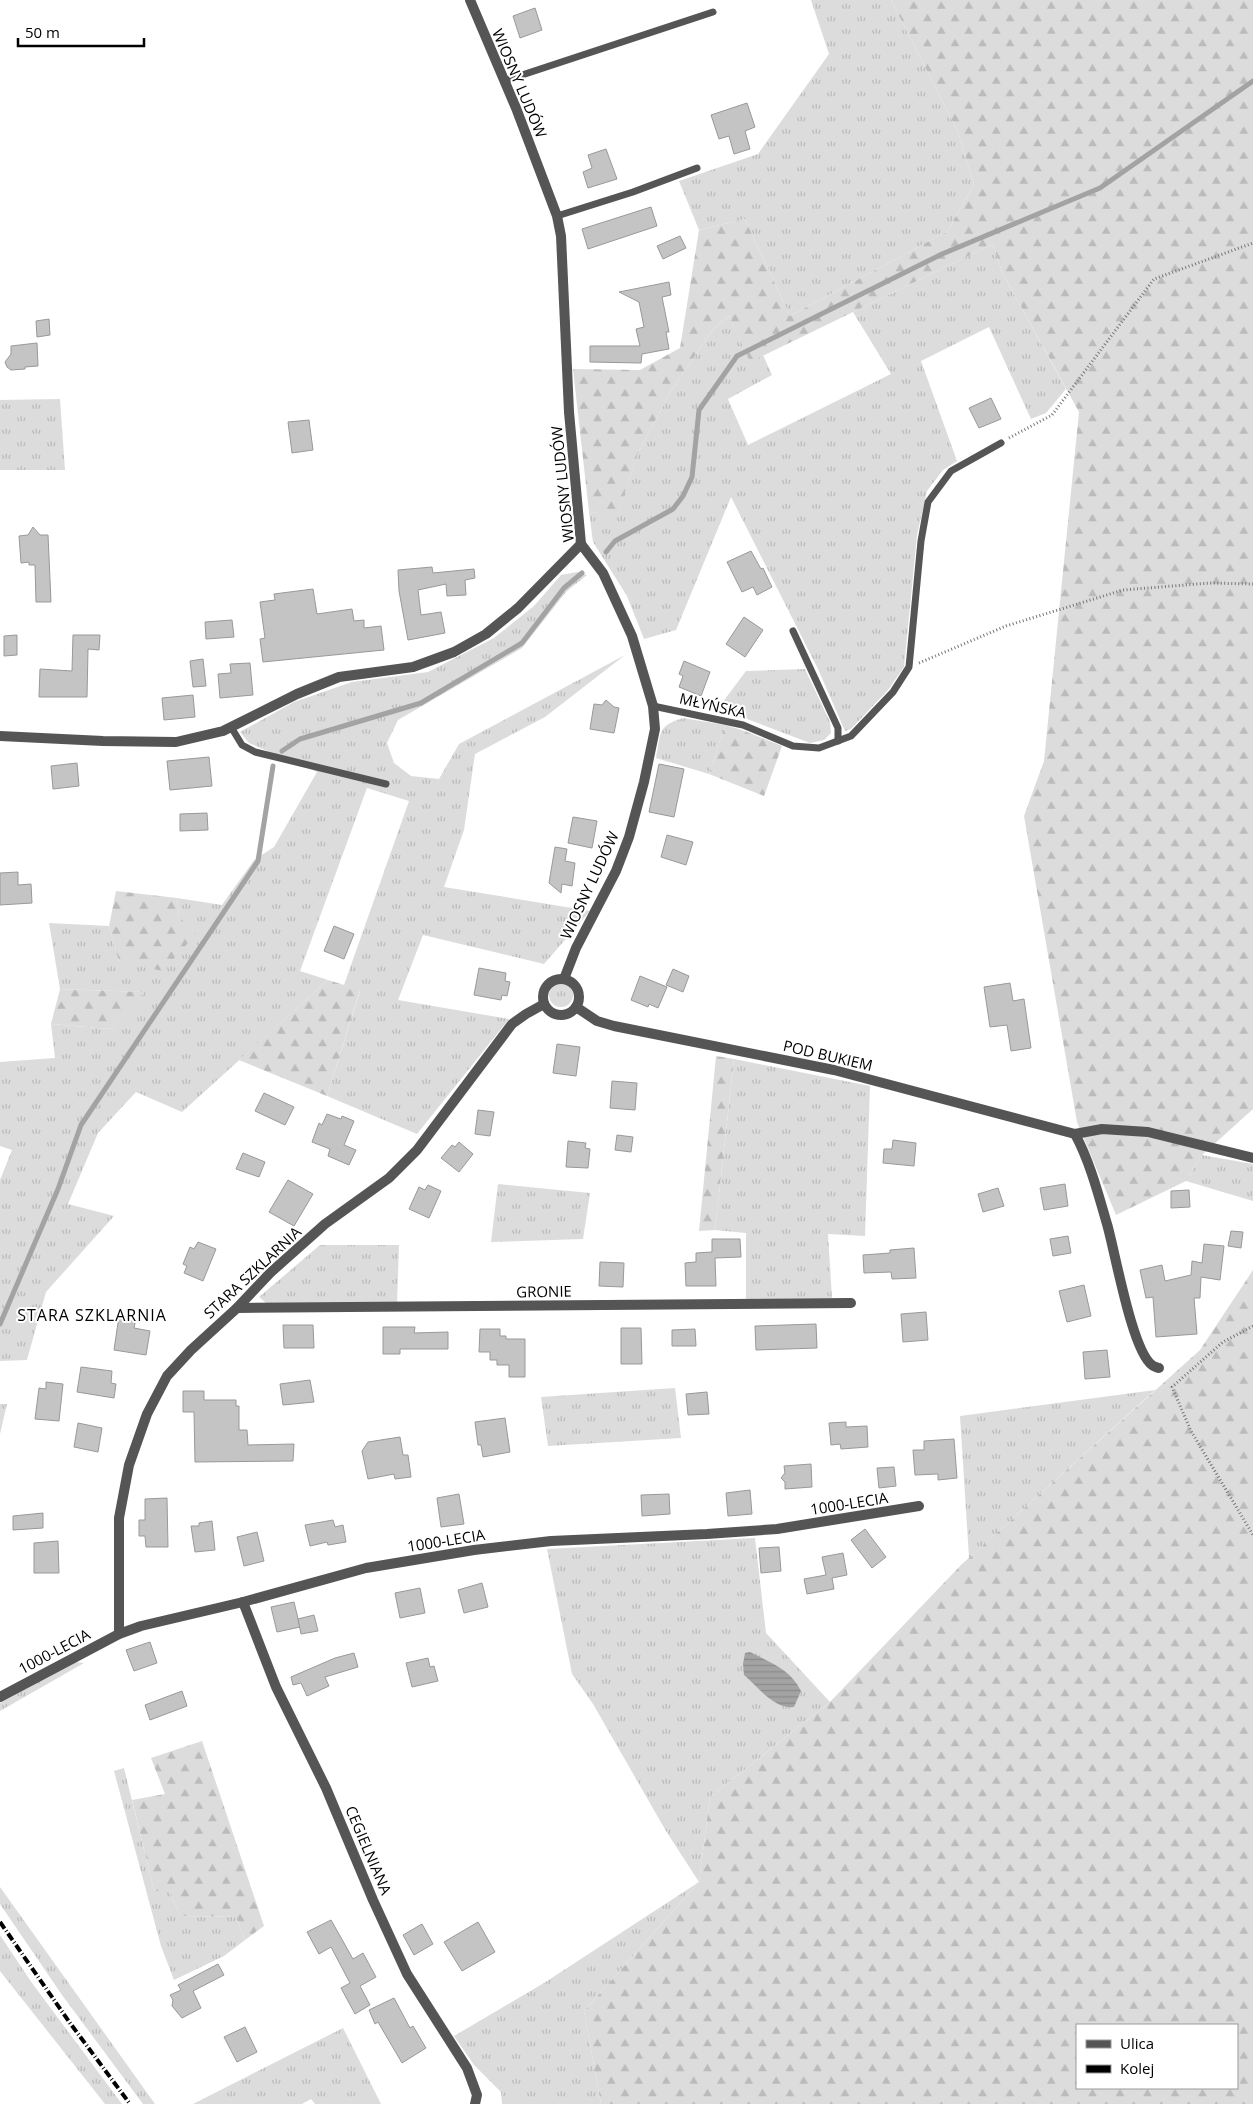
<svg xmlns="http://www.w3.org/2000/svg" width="1253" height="2104" viewBox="0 0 1253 2104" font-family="'Open Sans',sans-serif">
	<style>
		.grass { fill: url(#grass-tufts) }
		.forest { fill: url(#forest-firs); fill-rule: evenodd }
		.water { fill: url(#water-rules) }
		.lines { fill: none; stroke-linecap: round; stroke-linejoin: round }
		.stream { stroke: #a3a3a3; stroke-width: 5 }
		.building { fill: #c4c4c4; stroke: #999 }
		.path { stroke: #777; stroke-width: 3; stroke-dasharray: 1 2.5; stroke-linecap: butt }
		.lane { stroke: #555; stroke-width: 7 }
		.street { stroke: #555; stroke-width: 10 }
		.rail { stroke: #000; stroke-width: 4; stroke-dasharray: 8 2.5 1 2.5; stroke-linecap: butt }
		.labels { text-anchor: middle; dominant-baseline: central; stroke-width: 4; stroke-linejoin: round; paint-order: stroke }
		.street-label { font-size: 15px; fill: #000; stroke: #fff }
		.neighbourhood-label { font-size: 16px; letter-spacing: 1px; fill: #000; stroke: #fff }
	</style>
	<defs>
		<pattern id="grass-tufts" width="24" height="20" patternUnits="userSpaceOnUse" patternTransform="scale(1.25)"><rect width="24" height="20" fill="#dcdcdc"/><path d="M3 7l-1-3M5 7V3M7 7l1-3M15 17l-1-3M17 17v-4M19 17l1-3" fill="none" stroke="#bbb"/></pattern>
		<pattern id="forest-firs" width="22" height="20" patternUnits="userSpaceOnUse" patternTransform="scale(1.25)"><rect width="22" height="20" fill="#dcdcdc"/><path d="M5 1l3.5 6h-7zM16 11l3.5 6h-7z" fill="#bbb"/></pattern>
		<pattern id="water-rules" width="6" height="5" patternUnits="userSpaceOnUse" patternTransform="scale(1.25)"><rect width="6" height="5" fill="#a3a3a3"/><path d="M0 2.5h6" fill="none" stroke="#8b8b8b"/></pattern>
	</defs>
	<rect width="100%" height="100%" fill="#fff"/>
	<!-- grass -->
	<g class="grass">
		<path d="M811 0H891L958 132 974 184 948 231 790 316 745 219 699 230 679 181 758 154 829 54Z"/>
		<path d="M993 244 1002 272 1066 389 1046 413 1031 419 989 327 921 361 957 461 943 470 927 491 917 535 904 667 888 690 851 729 845 731 818 669 731 497 676 630 644 639 627 596 593 542 589 512 617 514 639 451 671 391 714 328 729 316 750 361 763 355 772 375 728 399 748 445 891 374 853 312Z"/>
		<path d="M60 399 65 470H0V400Z"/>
		<path d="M577 572 587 575 566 592 522 648 398 720 387 743 394 763 411 776 439 779 459 744 625 655 545 717 475 754 464 830 444 887 590 911 544 964 423 935 398 1000 509 1019 417 1134 327 1096 360 991 344 985 409 801 367 788 300 971 328 980 182 1112 136 1092 98 1133 68 1204 114 1216 46 1292 27 1360 0 1361V1180L12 1150 0 1146V1062L55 1058 51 1024 111 1029 143 992 60 989 49 923 109 926 119 962 179 917 177 898 222 905 254 860 274 847 317 772 249 743 240 732 294 702 352 682 428 672 494 638 534 606 561 575Z"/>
		<path d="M805 669 830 722 831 733 824 740 810 743 742 717 716 711 746 671Z"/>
		<path d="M683 718 725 725 709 774 656 758C661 733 657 726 683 718Z"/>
		<circle cx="561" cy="995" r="12"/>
		<path d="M734 1059 870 1086 865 1236 828 1234 832 1298 746 1299V1233L715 1230Z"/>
		<path d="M1202 1155 1253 1164V1201L1186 1181Z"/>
		<path d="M498 1184 590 1193 583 1239 491 1242Z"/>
		<path d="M320 1245H399L397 1303H266L259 1297Z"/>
		<path d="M675 1388 681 1438 548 1446 541 1397Z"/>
		<path d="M1155 1390 969 1558 960 1416Z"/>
		<path d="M0 1404H7L0 1434Z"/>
		<path d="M755 1538 766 1633 830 1702 710 1797 699 1882 584 2011 601 2104H502L501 2092 474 2065 454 2036 544 1983 699 1882 666 1831 593 1704 572 1674 547 1549Z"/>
		<path d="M75 1662 84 1663 0 1711V1703Z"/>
		<path d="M124 1768 154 1891H170L180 1916 236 1917 245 1940 224 1956 174 1980 161 1946 114 1771Z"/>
		<path d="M0 1887 155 2104H143L62 1995 0 1904Z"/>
		<path d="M0 1935 32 1983 122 2104H105L0 1971Z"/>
		<path d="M343 2028 381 2104H315L311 2099 302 2104H193Z"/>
	</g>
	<!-- forest -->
	<g class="forest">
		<path d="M891 0H1253V1109L1202 1155 1186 1181 1116 1215 1077 1122 1024 816 1044 761 1079 412 1002 272 993 244 750 362 729 316 714 328 671 391 639 451 617 515 589 512 573 369 640 370 680 348 699 230 745 219 790 316 948 231 974 184 958 132Z"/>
		<path d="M725 725 742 730 782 746 764 796 709 774Z"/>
		<path d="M116 891 177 898 179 917 196 934 163 971 119 962 109 926Z"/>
		<path d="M328 980 360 990 327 1096 239 1060Z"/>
		<path d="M60 989 144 992 111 1029 51 1024Z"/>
		<path d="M716 1056 734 1059 715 1230 699 1231Z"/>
		<path d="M1253 1270V2104H601L584 2011 699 1882 710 1797 830 1702 961 1565 1200 1350ZM1077 2025H1237V2088H1077Z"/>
		<path d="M202 1741 264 1926 245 1940 236 1917 180 1916 170 1891H154L132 1800 165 1794 151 1758Z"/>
	</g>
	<!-- water -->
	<path class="water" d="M750 1652C771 1663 790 1669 801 1691L794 1707C774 1709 758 1687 744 1675L743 1664 745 1653Z"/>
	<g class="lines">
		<!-- stream -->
		<g class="stream">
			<path d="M606 552 615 541 673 509 683 496 692 477 699 410 737 356 942 254 1100 188 1253 81"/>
			<path d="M282 751 300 739 421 703 522 643 564 588 582 573"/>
			<path d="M0 1324 58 1189 81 1125 258 861 273 766"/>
		</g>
	</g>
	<!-- building -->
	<g class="building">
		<path d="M535 8 542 30 520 38 513 16Z"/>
		<path d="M747 103 755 127 745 131 750 149 734 154 729 136 719 139 711 115Z"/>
		<path d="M606 149 617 179 588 188 583 172 592 168 588 155Z"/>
		<path d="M651 207 657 226 588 249 582 229Z"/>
		<path d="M680 236 686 248 663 259 657 246Z"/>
		<path d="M669 282 671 295 662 297 669 332H666L669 349 642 354 641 363 590 362V346H640L636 329 644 327 639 302 619 292Z"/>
		<path d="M49 319 50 335 37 337 36 321Z"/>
		<path d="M37 343 38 366 25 367V369L11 370 7 367 5 362 11 354V346Z"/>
		<path d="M991 398 1001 419 979 428 969 408Z"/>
		<path d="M309 420 313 450 292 453 288 422Z"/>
		<path d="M33 527 40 535H48L51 602H36L35 565H29V562L21 563 19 536 28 535Z"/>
		<path d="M751 551 761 569 763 568 772 587 757 595 753 587 742 592 727 562Z"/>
		<path d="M432 567 433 573 474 569 475 578 465 580 466 595 447 596 446 584 418 590 421 615 441 612 445 633 408 640 399 591 398 570Z"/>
		<path d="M313 589 317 614 352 609 354 621 364 620V628L381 626 384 650 263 662 260 639 265 638 260 602 275 600 274 594Z"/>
		<path d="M744 617 763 630 745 657 726 644Z"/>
		<path d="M232 620 234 637 206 639 205 622Z"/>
		<path d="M17 635V655L4 656V636Z"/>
		<path d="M73 635H100L99 650 88 649 87 697H39L40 669 72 671Z"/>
		<path d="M203 659 206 686 193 687 190 661Z"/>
		<path d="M684 661 710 672 701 696 679 687 683 676 679 674Z"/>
		<path d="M250 663 253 695 220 698 218 674 231 673 230 664Z"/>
		<path d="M193 695 195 717 164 720 162 698Z"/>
		<path d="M606 700 614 707 619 708 614 733 590 729 594 704 602 705Z"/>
		<path d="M209 757 212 786 170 790 167 761Z"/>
		<path d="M77 763 79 786 53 789 51 766Z"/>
		<path d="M659 764 684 769 674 817 649 812Z"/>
		<path d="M207 813 208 830 180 831V814Z"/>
		<path d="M573 817 597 821 592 848 568 843Z"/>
		<path d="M667 835 693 842 686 865 661 857Z"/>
		<path d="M555 847 567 849 565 861 575 863 572 886 562 884 561 893 549 883Z"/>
		<path d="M18 872V885L31 884 32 903 0 905V873Z"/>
		<path d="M334 926 354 934 344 959 324 951Z"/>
		<path d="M479 968 506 973 505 981 510 982 507 996 502 995 501 1000 474 995Z"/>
		<path d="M673 969 689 976 683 992 666 985Z"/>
		<path d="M640 976 667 987 658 1008 649 1004 648 1007 631 1000Z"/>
		<path d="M1010 983 1013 1001 1024 999 1031 1048 1011 1051 1007 1025 990 1027 984 987Z"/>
		<path d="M557 1044 580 1047 576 1076 553 1073Z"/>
		<path d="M612 1081 637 1083 635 1110 610 1108Z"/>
		<path d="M264 1093 294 1107 285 1125 255 1111Z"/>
		<path d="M478 1110 494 1112 490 1136 475 1134Z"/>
		<path d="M327 1114 341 1119 342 1116 354 1121 344 1145 356 1150 349 1165 328 1156 330 1149 312 1142 319 1123 322 1125Z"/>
		<path d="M617 1135 633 1137 631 1152 615 1150Z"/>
		<path d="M893 1140 916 1143 914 1166 883 1163 884 1149H892Z"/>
		<path d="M568 1141 586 1143 585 1148 590 1149 588 1168 566 1167Z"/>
		<path d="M459 1142 473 1154 459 1172 441 1158 452 1145 455 1147Z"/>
		<path d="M243 1153 265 1162 259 1177 236 1169Z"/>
		<path d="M288 1180 313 1194 294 1226 269 1212Z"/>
		<path d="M1065 1184 1068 1206 1044 1210 1040 1188Z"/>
		<path d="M428 1185 441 1191 429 1218 409 1209 419 1187 425 1190Z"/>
		<path d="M998 1188 1004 1206 983 1212 978 1194Z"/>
		<path d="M1189 1190 1190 1207 1171 1208V1191Z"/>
		<path d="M1231 1231 1243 1232 1241 1248 1228 1246Z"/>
		<path d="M1068 1236 1071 1253 1053 1256 1050 1239Z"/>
		<path d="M712 1239H740L741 1257 715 1258 716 1286H686L685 1263 696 1262V1253L712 1252Z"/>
		<path d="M198 1242 216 1249 203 1281 184 1273 187 1266 183 1264 190 1247 194 1249Z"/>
		<path d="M1204 1244 1224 1246 1220 1280 1201 1277 1200 1298H1194L1197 1334 1156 1337 1153 1297 1146 1298 1140 1270 1162 1265 1165 1281 1191 1275 1192 1261 1202 1263Z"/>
		<path d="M914 1248 916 1278 892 1279 891 1272 864 1273 863 1255 890 1253V1250Z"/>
		<path d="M600 1262 624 1263 623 1287 599 1286Z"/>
		<path d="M1084 1285 1091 1316 1067 1322 1059 1291Z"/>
		<path d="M926 1312 928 1340 903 1342 901 1314Z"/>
		<path d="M119 1316 136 1319 134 1328 150 1331 146 1355 114 1350Z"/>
		<path d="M816 1324 817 1348 756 1350 755 1326Z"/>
		<path d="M283 1325H313L314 1348H284Z"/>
		<path d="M383 1327H415L414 1333 448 1332V1349H400V1354H383Z"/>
		<path d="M621 1328H641L642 1364H621Z"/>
		<path d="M480 1329H500V1336H506V1339H525V1377H509V1365H497V1360H490V1352H479Z"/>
		<path d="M695 1329 696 1346H672V1330Z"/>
		<path d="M1107 1350 1110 1377 1085 1379 1083 1352Z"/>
		<path d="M81 1367 112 1371 111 1383 116 1384 114 1398 77 1392Z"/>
		<path d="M310 1380 314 1402 283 1405 280 1384Z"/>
		<path d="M46 1382 63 1384 59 1421 35 1419 39 1388 46 1389Z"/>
		<path d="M183 1391H204V1400H236V1406H239V1430H247L248 1445 294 1444 293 1461 195 1462 194 1412H183Z"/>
		<path d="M707 1392 709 1414 688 1415 686 1394Z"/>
		<path d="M505 1418 510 1452 483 1457 481 1445H478L475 1422Z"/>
		<path d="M846 1422V1427L867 1426 868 1447 841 1449 840 1444 831 1445 829 1423Z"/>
		<path d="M78 1423 102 1428 98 1452 74 1447Z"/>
		<path d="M400 1437 403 1455H408L411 1477 395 1479 394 1474 368 1479 362 1451 368 1442Z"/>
		<path d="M954 1439 957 1478 938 1480V1474L915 1475 913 1450H924V1441Z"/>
		<path d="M811 1464 812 1487 785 1489V1482L781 1478 785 1473 784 1466Z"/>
		<path d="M894 1467 896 1486 879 1488 877 1468Z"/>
		<path d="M750 1490 752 1514 728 1516 726 1493Z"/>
		<path d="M459 1494 464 1524 441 1527 437 1498Z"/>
		<path d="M669 1494 670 1514 642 1516 641 1495Z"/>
		<path d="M167 1498 168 1547H146L145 1536H139V1520H145V1499Z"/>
		<path d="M43 1513V1528L13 1530V1516Z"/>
		<path d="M333 1520 335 1527 343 1525 346 1542 328 1545 327 1542 310 1546 305 1525Z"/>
		<path d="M212 1521 215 1550 195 1552 191 1526H199V1523Z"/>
		<path d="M865 1529 886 1557 872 1568 851 1540Z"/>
		<path d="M257 1532 264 1561 244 1566 237 1537Z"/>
		<path d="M58 1541 59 1573H34V1543Z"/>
		<path d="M779 1547 781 1571 761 1573 759 1548Z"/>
		<path d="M843 1553 847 1575 832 1578 834 1589 807 1594 804 1579 826 1575 822 1557Z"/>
		<path d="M482 1583 488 1607 464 1613 458 1590Z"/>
		<path d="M420 1588 425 1613 400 1618 395 1593Z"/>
		<path d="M294 1602 300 1627 277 1632 271 1607Z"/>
		<path d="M314 1615 318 1631 301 1634 298 1619Z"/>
		<path d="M150 1642 157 1663 134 1671 126 1650Z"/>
		<path d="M354 1653 358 1667 325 1677 329 1686 307 1696 301 1683 293 1685 291 1677 335 1658Z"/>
		<path d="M428 1658 430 1667 434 1666 438 1681 412 1687 406 1663Z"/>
		<path d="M182 1691 187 1706 150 1720 145 1705Z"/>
		<path d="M331 1920 353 1959 363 1953 376 1977 360 1986 370 2005 355 2014 341 1988 350 1983 331 1947 319 1954 307 1932Z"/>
		<path d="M478 1922 495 1952 462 1971 444 1942Z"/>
		<path d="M422 1924 433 1944 414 1955 403 1935Z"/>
		<path d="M218 1964 224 1975 193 1991 201 2008 182 2018 172 2006 173 2000 170 1995 181 1990 178 1985Z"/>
		<path d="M394 1998 410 2028 413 2026 426 2048 402 2063 378 2022 375 2024 369 2010Z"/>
		<path d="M245 2027 257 2052 237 2062 224 2037Z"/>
	</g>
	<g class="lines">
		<!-- path -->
		<g class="path">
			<path d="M1009 438 1052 415 1154 279 1253 243"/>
			<path d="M919 663 1006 626 1123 590 1210 583 1253 584"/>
			<path d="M1253 1326 1223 1342 1172 1387 1191 1431 1253 1535"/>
		</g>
		<!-- lane -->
		<g class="lane">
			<path d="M504 81 713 12"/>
			<path d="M557 216 633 192 697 168"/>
			<path d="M793 631 838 728V741"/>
			<path d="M653 706 743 725 793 746 819 748 851 736 893 692 909 667 921 541 928 502 951 471 1001 443"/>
			<path d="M231 727 242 745 255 752 386 784"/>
		</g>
		<!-- street -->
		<g class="street">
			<path d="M470 0 516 108 557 216 561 236 569 412 581 544 603 573 632 636 653 706 655 729 644 782 629 837 616 871 576 948 564 979"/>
			<path d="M0 736 103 741 176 742 223 731 297 694 339 677 413 667 454 652 486 634 518 608 581 544"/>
			<circle cx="561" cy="997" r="18"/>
			<path d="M576 1007 597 1021 614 1026 834 1070 1075 1134 1102 1129 1148 1132 1253 1158"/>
			<path d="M1075 1134C1090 1162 1098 1193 1107 1224 1115 1251 1132 1351 1152 1365 1153 1366 1158 1368 1159 1368"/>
			<path d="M237 1308 851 1303"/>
			<path d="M243 1602 276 1687 326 1788 373 1900 407 1974 467 2068 477 2095 475 2104"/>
			<path d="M119 1634V1518L129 1465 147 1414 167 1376 191 1350 237 1308 270 1273 325 1224 389 1178 417 1150 512 1024 526 1014 544 1004"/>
			<path d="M0 1697 119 1634 141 1626 243 1602 366 1568 474 1550 551 1541 707 1534 777 1529 919 1506"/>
		</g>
		<!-- rail -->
		<path class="rail" d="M0 1922 70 2023 130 2104"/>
	</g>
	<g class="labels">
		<!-- street labels -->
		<g class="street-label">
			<text transform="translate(520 83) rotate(67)">WIOSNY LUDÓW</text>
			<text transform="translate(562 484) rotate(-96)">WIOSNY LUDÓW</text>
			<text transform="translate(713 705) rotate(13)">MŁYŃSKA</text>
			<text transform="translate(589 885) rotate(-65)">WIOSNY LUDÓW</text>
			<text transform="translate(828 1055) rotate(13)">POD BUKIEM</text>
			<text transform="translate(252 1272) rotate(-43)">STARA SZKLARNIA</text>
			<text transform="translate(544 1291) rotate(-1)">GRONIE</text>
			<text transform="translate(849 1503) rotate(-9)">1000-LECIA</text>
			<text transform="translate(446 1540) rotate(-9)">1000-LECIA</text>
			<text transform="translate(54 1651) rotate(-28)">1000-LECIA</text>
			<text transform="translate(369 1850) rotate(67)">CEGIELNIANA</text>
		</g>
		<!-- neighbourhood labels -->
		<g class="neighbourhood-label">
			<text x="92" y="1315">STARA SZKLARNIA</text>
		</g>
	</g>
	<!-- legend -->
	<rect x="1076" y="2024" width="162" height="65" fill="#ffffff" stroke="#999999"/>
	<rect x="1086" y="2040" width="25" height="8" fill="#555555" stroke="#999999"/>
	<text x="1120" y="2049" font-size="15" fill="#000000">Ulica</text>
	<rect x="1086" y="2065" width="25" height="8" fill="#000000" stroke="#999999"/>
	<text x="1120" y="2074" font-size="15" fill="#000000">Kolej</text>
	<!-- scale -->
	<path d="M18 38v8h126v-8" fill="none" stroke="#000000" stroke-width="2.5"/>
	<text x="25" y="38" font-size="15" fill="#000000" stroke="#ffffff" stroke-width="4" paint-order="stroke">50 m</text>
</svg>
